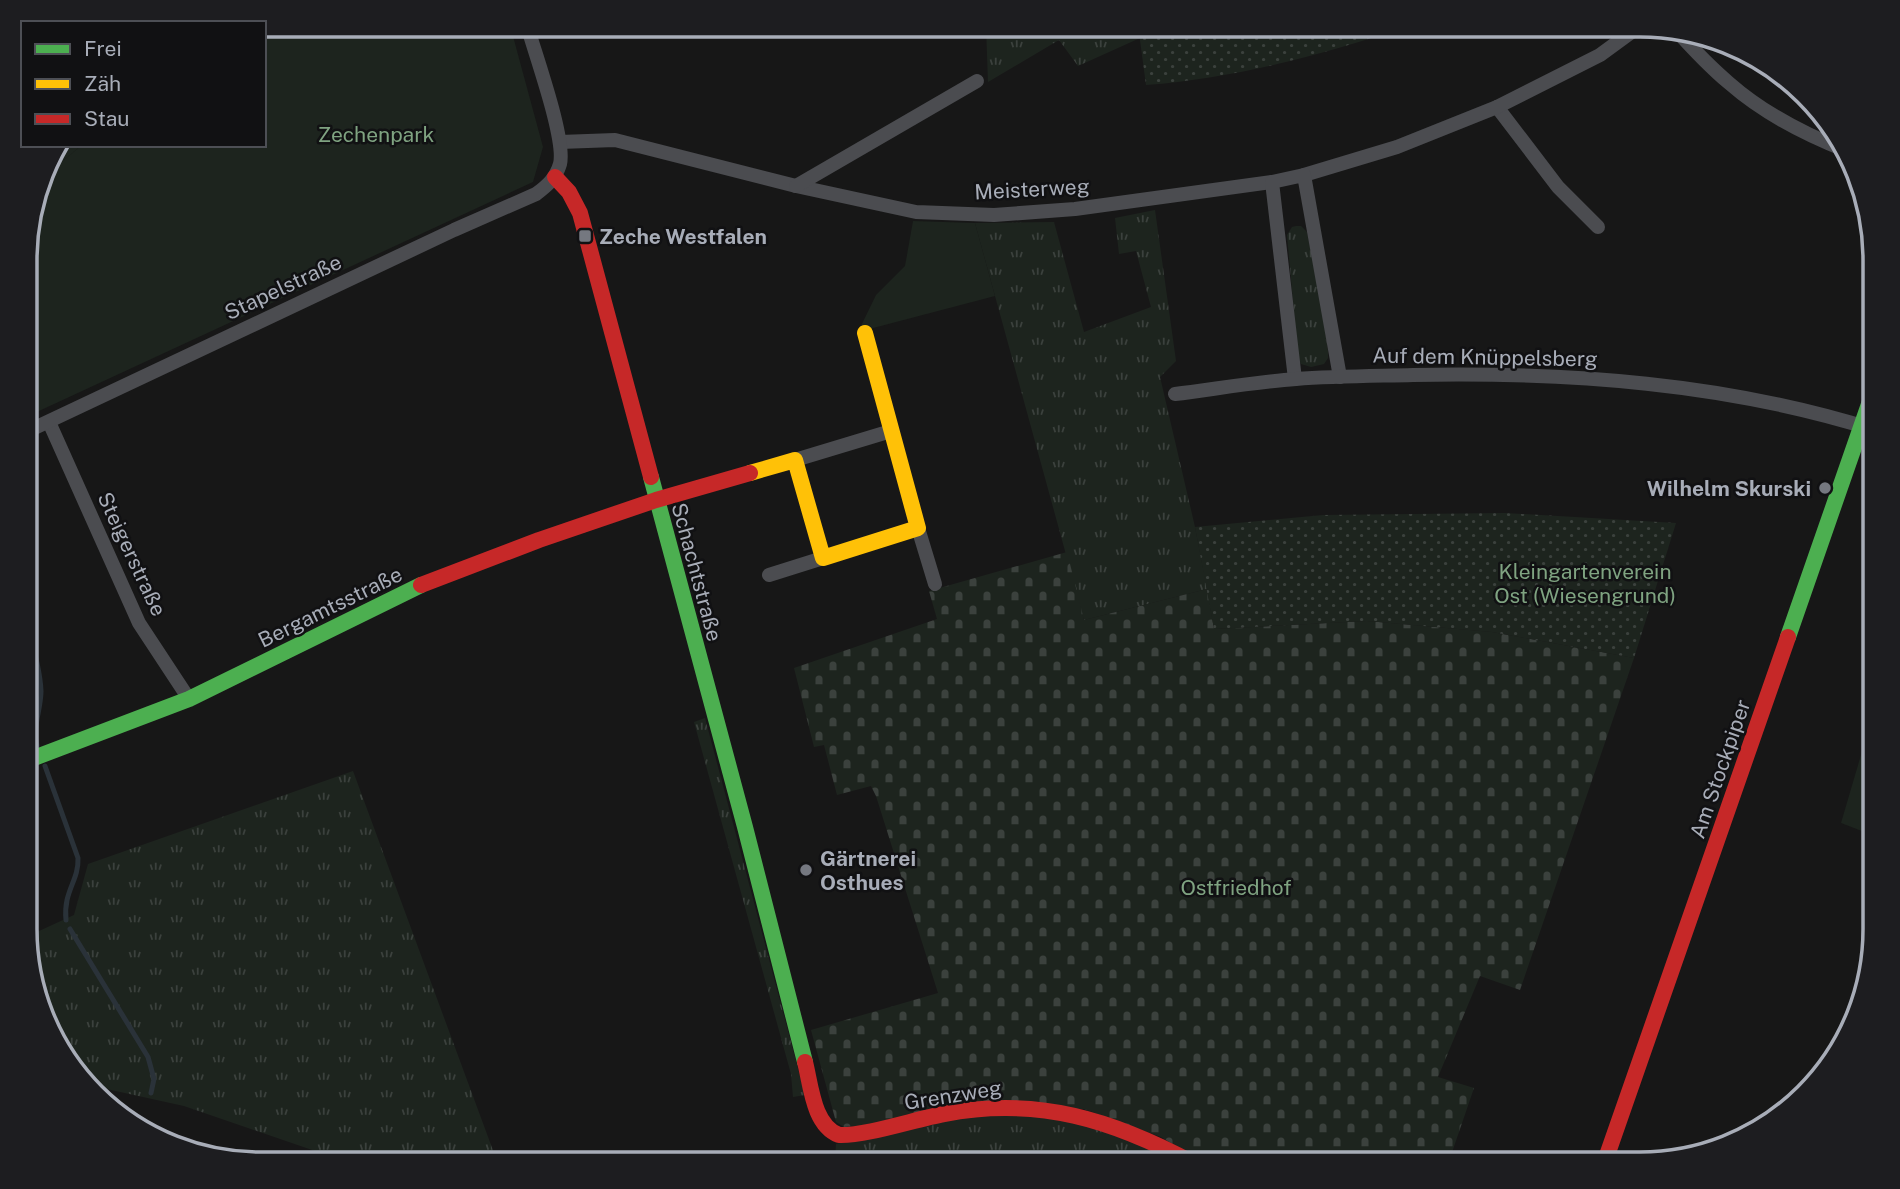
<svg xmlns="http://www.w3.org/2000/svg" width="1900" height="1189" viewBox="0 0 1900 1189" font-family="'Public Sans',sans-serif">
	<style>
		.grass { fill: url(#grass-tufts) }
		.cemetery { fill: url(#cemetery-stones) }
		.park { fill: #1d241e }
		.garden { fill: url(#garden-dots) }
		.lines { fill: none; stroke-linecap: round; stroke-linejoin: round }
		.stream { stroke: #2a3239; stroke-width: 5 }
		.street { stroke: #4b4c50; stroke-width: 14 }
		.fast { stroke: #4caf50; stroke-width: 16 }
		.slow { stroke: #ffc107; stroke-width: 16 }
		.jam { stroke: #c62828; stroke-width: 16 }
		.poi-dot { fill: #757880; stroke: #111113; stroke-width: 2.5 }
		.labels { text-anchor: middle; dominant-baseline: central; stroke-width: 5; stroke-linejoin: round; paint-order: stroke }
		.park-label { font-size: 21px; fill: #7fa381; stroke: #111113 }
		.street-label { font-size: 21px; fill: #a8adb8; stroke: #111113 }
		.poi-label { font-size: 21px; font-weight: bold; fill: #a8adb8; stroke: #111113; text-anchor: start }
		.rim { fill: none; stroke: #a8adb8; stroke-width: 3.5 }
	</style>
	<defs>
		<pattern id="grass-tufts" width="24" height="20" patternUnits="userSpaceOnUse" patternTransform="scale(1.75)"><rect width="24" height="20" fill="#1d241e"/><path d="M3 7l-1-3M5 7V3M7 7l1-3M15 17l-1-3M17 17v-4M19 17l1-3" fill="none" stroke="#3b413d"/></pattern>
		<pattern id="cemetery-stones" width="16" height="16" patternUnits="userSpaceOnUse" patternTransform="scale(1.75)"><rect width="16" height="16" fill="#1d241e"/><path d="M2 7V4a2 2 0 0 1 4 0v3zM10 15v-3a2 2 0 0 1 4 0v3z" fill="#3b413d"/></pattern>
		<pattern id="garden-dots" width="8" height="8" patternUnits="userSpaceOnUse" patternTransform="scale(1.75)"><rect width="8" height="8" fill="#1d241e"/><path d="M2 2h.1M6 6h.1" fill="none" stroke="#3b413d" stroke-width="1.8" stroke-linecap="round"/></pattern>
	</defs>
	<rect width="100%" height="100%" fill="#171717"/>
	<!-- grass -->
	<g class="grass">
		<path d="M986 25H1138L1140 38 1078 66 1059 40 988 82Z"/>
		<path d="M57 145H82L59 164 40 185 49 155Z"/>
		<path d="M1155 210 1176 361 1160 377 1195 527 1207 589 1084 620 975 223 1054 222 1084 332 1151 307 1136 251 1119 254 1115 218Z"/>
		<path d="M1296 226H1301L1307 232 1321 302 1328 351V358L1324 364 1311 367 1301 364 1298 357 1287 235 1292 227Z"/>
		<path d="M705 718 805 1095 793 1097 791 1074 694 722Z"/>
		<path d="M353 771 498 1164H353L184 1106 93 1086 56 1047 26 959V937L74 915 88 864Z"/>
		<path d="M995 1114 1062 1118 1145 1146 1175 1164H835L836 1144 966 1117Z"/>
	</g>
	<!-- cemetery -->
	<path class="cemetery" d="M1067 552 1084 620 1207 589 1214 629 1367 621 1492 632 1634 658 1520 990 1480 976 1438 1077 1474 1088 1448 1164H1206L1161 1137 1084 1109 844 1127 836 1122 811 1030 938 993 876 796 871 786 837 795 824 745 814 747 794 668 937 619 929 591Z"/>
	<!-- park -->
	<g class="park">
		<path d="M277 25H510L543 147 533 182 26 417V230L40 185 59 164 82 145H264V30Z"/>
		<path d="M913 221 975 223 995 296 858 332 876 295 905 266Z"/>
		<path d="M1875 707V812L1867 833 1841 823Z"/>
	</g>
	<!-- garden -->
	<g class="garden">
		<path d="M1138 25H1411C1325 54 1237 78 1146 85Z"/>
		<path d="M1505 513 1676 523 1634 658 1492 632 1367 621 1214 629 1195 527 1323 515Z"/>
	</g>
	<g class="lines">
		<!-- stream -->
		<g class="stream">
			<path d="M26 543C31 558 33 575 26 590"/>
			<path d="M26 621C32 644 40 668 41 691 41 710 32 727 37 746"/>
			<path d="M45 766 78 858C79 881 63 891 66 920"/>
			<path d="M70 929 148 1057 154 1079 151 1093"/>
		</g>
		<!-- street -->
		<g class="street">
			<path d="M1675 29C1692 48 1710 67 1729 83 1762 112 1806 135 1847 151"/>
			<path d="M1497 107 1558 187 1598 227"/>
			<path d="M560 142 615 140 796 186 916 212 994 215 1075 209 1272 182"/>
			<path d="M1304 175 1397 147 1497 107 1600 55 1641 25"/>
			<path d="M796 186 977 81"/>
			<path d="M1295 379 1272 182 1304 175 1340 377"/>
			<path d="M1175 394C1215 389 1256 382 1296 379 1335 376 1374 376 1413 375 1569 372 1726 383 1875 430"/>
			<path d="M49 422 139 623 189 699"/>
			<path d="M26 432 454 230 536 194C547 186 556 178 560 164 566 139 535 54 527 25"/>
			<path d="M795 460 891 431"/>
			<path d="M918 528 935 584"/>
			<path d="M769 575 823 558"/>
		</g>
		<!-- fast -->
		<g class="fast">
			<path d="M651 477 745 827 805 1062"/>
			<path d="M1788 637 1875 387"/>
			<path d="M26 761 189 699 421 585"/>
		</g>
		<!-- slow -->
		<path class="slow" d="M750 473 795 460 823 558 918 528 865 333"/>
		<!-- jam -->
		<g class="jam">
			<path d="M555 177 569 192 580 213 651 477"/>
			<path d="M421 585 539 540 656 500 750 473"/>
			<path d="M805 1062C811 1085 813 1125 839 1135 866 1136 916 1119 944 1114 1038 1096 1113 1120 1195 1164"/>
			<path d="M1604 1164 1788 637"/>
		</g>
	</g>
	<!-- markers -->
	<g class="poi-dot">
		<rect x="578" y="229" width="14" height="14" rx="3.5"/>
		<circle cx="1825" cy="488" r="7"/>
		<circle cx="806" cy="870" r="7"/>
	</g>
	<g class="labels">
		<!-- park labels -->
		<g class="park-label">
			<text x="376" y="134">Zechenpark</text>
			<text x="1585" y="571">Kleingartenverein<tspan x="1585" dy="24">Ost (Wiesengrund)</tspan></text>
			<text x="1236" y="887">Ostfriedhof</text>
		</g>
		<!-- street labels -->
		<g class="street-label">
			<text transform="translate(1032 189) rotate(-3)">Meisterweg</text>
			<text transform="translate(283 287) rotate(-25)">Stapelstraße</text>
			<text transform="translate(1485 357) rotate(1)">Auf dem Knüppelsberg</text>
			<text transform="translate(132 554) rotate(65)">Steigerstraße</text>
			<text transform="translate(697 572) rotate(75)">Schachtstraße</text>
			<text transform="translate(330 607) rotate(-26)">Bergamtsstraße</text>
			<text transform="translate(1720 769) rotate(-71)">Am Stockpiper</text>
			<text transform="translate(953 1095) rotate(-9)">Grenzweg</text>
		</g>
		<!-- poi labels -->
		<g class="poi-label">
			<text x="599" y="236">Zeche Westfalen</text>
			<text x="1811" y="488" text-anchor="end">Wilhelm Skurski</text>
			<text x="820" y="858">Gärtnerei<tspan x="820" dy="24">Osthues</tspan></text>
		</g>
	</g>
	<!-- crop -->
	<path d="M0 0H1900V1189H0ZM260 37H1640A223 223 0 0 1 1863 260V929A223 223 0 0 1 1640 1152H260A223 223 0 0 1 37 929V260A223 223 0 0 1 260 37Z" fill="#1d1d20" fill-rule="evenodd"/>
	<path class="rim" d="M260 37H1640A223 223 0 0 1 1863 260V929A223 223 0 0 1 1640 1152H260A223 223 0 0 1 37 929V260A223 223 0 0 1 260 37Z"/>
	<!-- legend -->
	<rect x="21" y="21" width="245" height="126" fill="#111113" stroke="#4d4f55" stroke-width="2"/>
	<rect x="35" y="44" width="35" height="10" fill="#4caf50" stroke="#4d4f55" stroke-width="2"/>
	<text x="84" y="56" font-size="21" fill="#a8adb8">Frei</text>
	<rect x="35" y="79" width="35" height="10" fill="#ffc107" stroke="#4d4f55" stroke-width="2"/>
	<text x="84" y="91" font-size="21" fill="#a8adb8">Zäh</text>
	<rect x="35" y="114" width="35" height="10" fill="#c62828" stroke="#4d4f55" stroke-width="2"/>
	<text x="84" y="126" font-size="21" fill="#a8adb8">Stau</text>
</svg>
